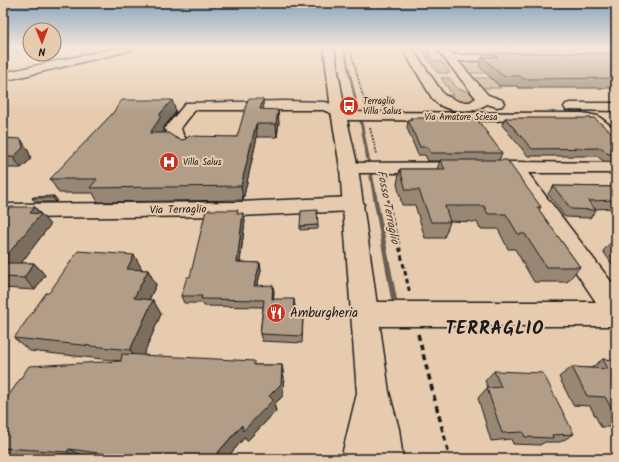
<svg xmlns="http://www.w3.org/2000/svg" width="619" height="462" viewBox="0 0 619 462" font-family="Kalam,sans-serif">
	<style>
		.green { fill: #c6af96; stroke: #716659 }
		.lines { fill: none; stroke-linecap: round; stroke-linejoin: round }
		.stream { fill: #695e53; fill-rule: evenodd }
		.canal { fill: #9c8a78; fill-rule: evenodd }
		.minor-casing { stroke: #1c1c1c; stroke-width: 3 }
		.major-casing { stroke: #1c1c1c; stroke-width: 3 }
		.highway-casing { stroke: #1c1c1c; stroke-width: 3 }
		.path-far3 { stroke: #1c1c1c; stroke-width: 1.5; stroke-dasharray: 2 1.5; stroke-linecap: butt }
		.path-far2 { stroke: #1c1c1c; stroke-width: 2; stroke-dasharray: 3.5 2.5; stroke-linecap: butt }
		.path-far1 { stroke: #1c1c1c; stroke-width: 3; stroke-dasharray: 4.5 3.5; stroke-linecap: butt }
		.path { stroke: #1c1c1c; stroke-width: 3.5; stroke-dasharray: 6 4.5; stroke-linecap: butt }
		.minor { fill: #e7cbae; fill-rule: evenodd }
		.major { fill: #e7cbae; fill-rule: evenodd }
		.highway { fill: #e7cbae; fill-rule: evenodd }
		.wall { fill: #988775; stroke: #1c1c1c }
		.shaded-wall { fill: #7c6e5f; stroke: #1c1c1c }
		.building { fill: #b19d88; stroke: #1c1c1c }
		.labels { text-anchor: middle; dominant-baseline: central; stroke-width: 4; stroke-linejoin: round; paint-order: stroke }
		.far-poi-label { font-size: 9px; fill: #1c1c1c; stroke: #e7cbae; text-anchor: start }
		.far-street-label { font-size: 9px; fill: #1c1c1c; stroke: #e7cbae }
		.street-label { font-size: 11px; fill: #1c1c1c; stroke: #e7cbae }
		.water-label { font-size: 12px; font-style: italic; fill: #423d38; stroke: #e7cbae }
		.near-poi-label { font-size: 13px; fill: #1c1c1c; stroke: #e7cbae; text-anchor: start }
		.near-district-label { font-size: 18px; font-weight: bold; letter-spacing: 1px; fill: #1c1c1c; stroke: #e7cbae }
	</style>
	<rect width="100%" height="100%" fill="#e7cbae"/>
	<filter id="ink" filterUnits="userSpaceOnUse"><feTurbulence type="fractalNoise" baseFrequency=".025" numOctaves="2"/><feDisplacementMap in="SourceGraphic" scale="8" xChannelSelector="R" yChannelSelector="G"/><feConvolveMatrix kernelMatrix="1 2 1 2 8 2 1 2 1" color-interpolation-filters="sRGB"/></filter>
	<g filter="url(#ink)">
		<!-- green -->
		<g class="green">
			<path d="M420 48H427L431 53 428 54 433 61H441L450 73H438Z"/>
			<path d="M458 60H489L486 73H469Z"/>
			<path d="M441 78H449L458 89 467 91 477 98C464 108 456 101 443 95H453Z"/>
			<path d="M473 78H491L501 88H482Z"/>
		</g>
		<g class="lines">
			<!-- stream -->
			<g class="stream">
				<path d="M343 48H345L357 100 354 99Z"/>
				<path d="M359 118 362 119 397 299 396 301 394 302 392 301 391 299Z"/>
			</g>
			<!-- canal -->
			<path class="canal" d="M9 48H27L26 50 3 55V49Z"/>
			<!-- minor casing -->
			<g class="minor-casing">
				<g id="minor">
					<path d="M402 48H412L444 95 460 102H470L476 98 440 53 439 51 440 49H448L453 55H515L516 57 515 59 511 60 458 61 488 95 502 100 504 103 502 106 497 107 487 104C473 114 442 113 432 98Z"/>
					<path d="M284 101 325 102 343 108 345 112 582 113 598 116 616 130V143C602 139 596 124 582 121L339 120 334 119 332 116 333 114 323 110H195L181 128 183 135 192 147 190 151C176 154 168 140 165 128L186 103Z"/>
					<path d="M571 103H616V111L566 110 564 107 566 104Z"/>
					<path d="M514 162 616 163V173H528L616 288V326H365L355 322 351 314 355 306 365 302H596L509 173H349L343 172 340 168 343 164 349 163Z"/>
					<path d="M354 197 361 199 364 204 361 209 354 211 240 216 3 218V204L240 202Z"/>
				</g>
			</g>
			<!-- major casing -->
			<g class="major-casing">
				<path id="major" d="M324 48H334L345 111 358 168 389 392 399 429 403 459H341L357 393 340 168 331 111Z"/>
			</g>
			<!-- highway casing -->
			<g class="highway-casing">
				<path id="highway" d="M115 48H134L133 50 3 81V73Z"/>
			</g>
			<!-- path-far3 -->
			<g class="path-far3">
				<path d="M350 48 365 104"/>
				<path d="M370 128 377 154"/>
			</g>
			<!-- path-far2 -->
			<path class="path-far2" d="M384 182 396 233"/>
			<!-- path-far1 -->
			<path class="path-far1" d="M396 232 410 294"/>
			<!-- path -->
			<path class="path" d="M418 334 450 459"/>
			<!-- minor -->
			<use href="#minor" class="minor"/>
			<!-- major -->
			<use href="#major" class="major"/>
			<!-- highway -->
			<use href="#highway" class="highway"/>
		</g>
		<!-- wall -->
		<g class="wall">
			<path d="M616 52V88H519L516 86H499L479 66 482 57H493L494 53H610Z"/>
			<path d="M172 100 176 112 164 127V131L163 133 176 138 181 140 237 137 264 109 279 122 277 137H257L243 200 98 202 93 193H59L50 179Z"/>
			<path d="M410 118 502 153 499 160 541 207 539 210 580 267 567 282H534L515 249H508L498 229H480L477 222 449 221 450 222 444 238H425L415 205H402L397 184 400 169H437L440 161H428L425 155H418L407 128 408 120H410Z"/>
			<path d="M505 118 616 136V162L603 161 597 156H528L502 125Z"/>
			<path d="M3 138 28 150 31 159 21 168H3Z"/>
			<path d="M553 186 615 187 616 186V208L595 209 596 210 590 218 565 217 548 194Z"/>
			<path d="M54 196 57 200 56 202H35L32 198Z"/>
			<path d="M35 207 50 225 21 263H34L45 275 35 290 3 288V215Z"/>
			<path d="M239 214 245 221 240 262 260 263 261 271 257 286 274 292 273 299 295 306 294 312 303 319 302 343 262 341 260 334 263 307 204 306 203 303H184L181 296Z"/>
			<path d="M318 225V229L300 230V226Z"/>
			<path d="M614 239 616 240V270L603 251Z"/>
			<path d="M134 255 142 270H148L156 285 149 300H153L161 314 143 355 255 365H282L284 378 283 396 274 404 276 411 247 441 245 437 226 459H97L86 457 85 459H60L3 456V404L121 361 30 351 14 338Z"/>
			<path d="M603 359 616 360V427H601L590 406 573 405 559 377 572 367 591 368Z"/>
			<path d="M494 371 574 434 560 442H545L540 445 513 444 511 439 491 441 478 398 487 388H488L485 381Z"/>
		</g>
		<!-- shaded-wall -->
		<g class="shaded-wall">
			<path d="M263 99 264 112 260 109Z"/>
			<path d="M172 100 176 112 164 127V131L154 146 150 133 160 114Z"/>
			<path d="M278 110 279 122 277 137 276 124Z"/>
			<path d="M256 124 257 137 243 200 241 186Z"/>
			<path d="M21 139 28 150 31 159 21 168 13 157Z"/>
			<path d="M54 196 57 200 56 202 53 198Z"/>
			<path d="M35 207 40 215 41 214 50 225 12 275 3 265V260L30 213Z"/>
			<path d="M243 213 245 221 239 270 237 262Z"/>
			<path d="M134 255 142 269 136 283 127 269Z"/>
			<path d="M34 263 45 275 35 290 24 278Z"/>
			<path d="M260 263 261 271 255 293 254 286Z"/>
			<path d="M148 270 156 285 143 312 134 298Z"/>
			<path d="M273 285 274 292 273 306 272 299Z"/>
			<path d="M294 299 295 306 294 319 293 312Z"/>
			<path d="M153 300 161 314 140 363 130 350Z"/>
			<path d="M282 365 284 378 283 396 274 404 276 411 247 441 245 437 226 459H212L269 396Z"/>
			<path d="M69 449 86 457 85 459H81L67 452Z"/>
		</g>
		<!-- building -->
		<g class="building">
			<path d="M616 52V78L523 79 520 76H503L482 57H498L494 53H610Z"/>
			<path d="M248 99H263L260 109 278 110 276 124H256L241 186 90 188 97 179H50L112 114 122 100H172L160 114V118L150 133H168L176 138 181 140 186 139 189 136 237 137Z"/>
			<path d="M410 118H476L502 153H431L427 147H420L408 120H412Z"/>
			<path d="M505 118H594L616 136V154H608L602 148 532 149Z"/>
			<path d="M3 138 21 139 23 148 13 157H3Z"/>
			<path d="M440 160H507L541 207H537L580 267H546L525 234H518L506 214H488L484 206H445L450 222H431L419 190H406L400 169H445Z"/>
			<path d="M553 186 616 187V200L588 201 596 210 571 209Z"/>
			<path d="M54 196 53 198H32L33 197Z"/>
			<path d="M10 207H35L30 213 41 214 3 260V215Z"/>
			<path d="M206 210H238L237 214 243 213 237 262 260 263 254 286 273 285 272 299H294L293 312H303L302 336 260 334 264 300 201 299 202 296H181L187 277H190Z"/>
			<path d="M317 210 318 225 300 226 301 211Z"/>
			<path d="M78 251 134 255 127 269 148 270 134 298 153 300 130 350 14 338 46 293H49Z"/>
			<path d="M3 263H34L24 278 3 277Z"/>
			<path d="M122 354 254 361V365H282L281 384 269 396 273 400 243 431 242 425 212 459H111L113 455 69 449 67 452 3 448V404L29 366 121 361Z"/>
			<path d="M603 359 616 360V416L605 397 587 396 572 367 608 369Z"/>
			<path d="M494 371 543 373 574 434 552 435 553 438 525 437 523 432 502 433 487 388 501 387Z"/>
		</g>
	</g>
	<!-- sky -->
	<linearGradient id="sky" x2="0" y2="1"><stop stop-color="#89a3bb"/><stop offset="0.42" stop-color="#f4e8db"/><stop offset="1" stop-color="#f4e8db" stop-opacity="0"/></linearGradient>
	<rect width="619" height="113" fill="url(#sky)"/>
	<!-- icons -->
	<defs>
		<g id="bus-disc" transform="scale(1)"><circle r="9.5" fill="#c8321e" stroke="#e7cbae"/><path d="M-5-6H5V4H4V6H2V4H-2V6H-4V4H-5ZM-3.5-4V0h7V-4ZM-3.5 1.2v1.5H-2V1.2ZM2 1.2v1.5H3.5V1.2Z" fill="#fff"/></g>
		<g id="hospital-disc" transform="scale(1)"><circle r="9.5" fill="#c8321e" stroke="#e7cbae"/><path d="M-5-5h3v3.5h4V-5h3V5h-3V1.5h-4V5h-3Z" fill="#fff"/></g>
		<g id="restaurant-disc" transform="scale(1)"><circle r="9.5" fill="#c8321e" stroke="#e7cbae"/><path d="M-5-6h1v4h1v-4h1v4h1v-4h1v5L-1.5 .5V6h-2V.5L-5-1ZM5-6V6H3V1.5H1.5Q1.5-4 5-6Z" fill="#fff"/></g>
	</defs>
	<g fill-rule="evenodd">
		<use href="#bus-disc" x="349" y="106"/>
		<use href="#hospital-disc" x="169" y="162"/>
		<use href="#restaurant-disc" x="276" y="313"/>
	</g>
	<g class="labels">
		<!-- far-poi labels -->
		<g class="far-poi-label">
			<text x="363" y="101">Terraglio<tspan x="363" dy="10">Villa Salus</tspan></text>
			<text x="183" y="162">Villa Salus</text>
		</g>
		<!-- far-street labels -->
		<g class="far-street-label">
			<text x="461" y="117">Via Amatore Sciesa</text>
		</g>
		<!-- street labels -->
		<g class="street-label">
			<text transform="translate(178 210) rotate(-1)">Via Terraglio</text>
		</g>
		<!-- water labels -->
		<g class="water-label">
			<text transform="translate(388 207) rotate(79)">Fosso Terraglio</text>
		</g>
		<!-- near-poi labels -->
		<g class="near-poi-label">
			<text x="290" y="313">Amburgheria</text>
		</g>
		<!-- near-district labels -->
		<g class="near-district-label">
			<text x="495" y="329">TERRAGLIO</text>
		</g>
	</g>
	<!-- margin -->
	<rect width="619" height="462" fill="none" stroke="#e7cbae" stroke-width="16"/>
	<rect x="8" y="8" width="603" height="446" fill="none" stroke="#1c1c1c" stroke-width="1.5" filter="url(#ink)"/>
	<!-- north arrow -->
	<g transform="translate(42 42) rotate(179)"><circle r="19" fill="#e7cbae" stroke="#968574"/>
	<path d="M0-3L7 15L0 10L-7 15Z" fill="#c8321e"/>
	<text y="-6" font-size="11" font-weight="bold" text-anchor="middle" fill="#1c1c1c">N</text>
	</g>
</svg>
